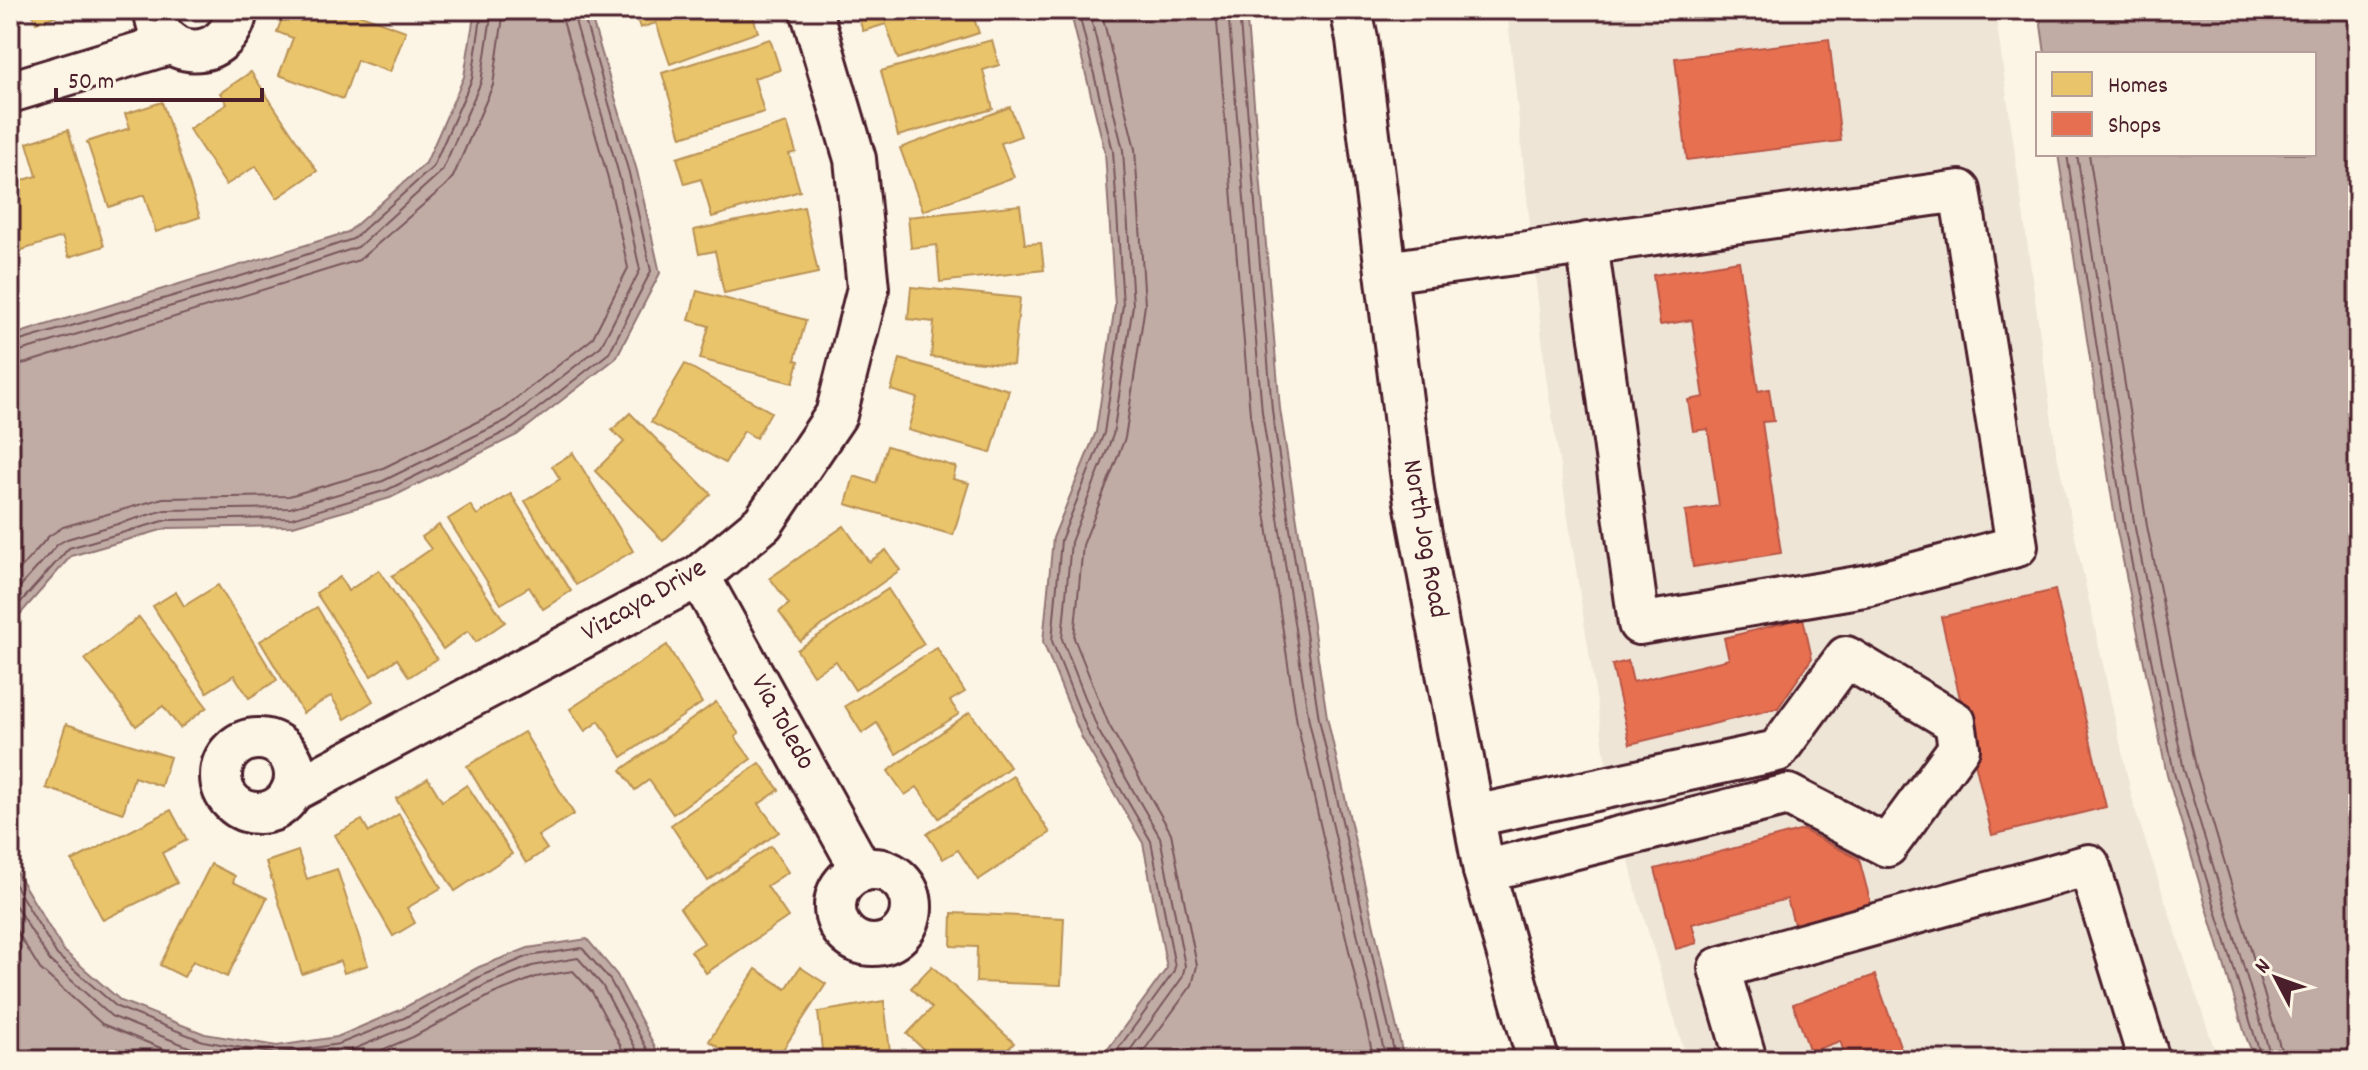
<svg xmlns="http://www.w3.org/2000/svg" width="2368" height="1070" viewBox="0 0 2368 1070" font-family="Dekko,sans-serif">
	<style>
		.built { fill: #eee5d7 }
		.water { fill: #c0aca5; stroke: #917474; stroke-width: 2 }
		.homes { fill: #e9c46a; stroke: #b99257; stroke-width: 2 }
		.shops { fill: #e76f51; stroke: #b85746; stroke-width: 2 }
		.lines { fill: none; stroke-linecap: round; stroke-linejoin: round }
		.shore { stroke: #79575c; stroke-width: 2 }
		.minor-casing { stroke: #4a1f2b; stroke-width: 46 }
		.minor { stroke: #fcf5e5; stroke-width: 40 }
		.labels { text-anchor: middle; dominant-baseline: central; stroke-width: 8; stroke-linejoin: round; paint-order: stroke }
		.street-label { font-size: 28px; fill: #4a1f2b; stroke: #fcf5e5 }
	</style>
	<rect width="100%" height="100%" fill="#fcf5e5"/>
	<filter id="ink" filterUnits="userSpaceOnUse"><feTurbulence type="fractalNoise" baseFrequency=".0125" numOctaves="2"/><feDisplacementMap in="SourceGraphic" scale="16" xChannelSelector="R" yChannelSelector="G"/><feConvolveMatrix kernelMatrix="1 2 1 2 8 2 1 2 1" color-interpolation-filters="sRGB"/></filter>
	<g filter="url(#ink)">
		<!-- built -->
		<path class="built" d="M1507 10H1995L2056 450 2134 806 2218 1060H1687L1637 895 1606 762 1546 377Z"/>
		<!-- water -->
		<g class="water">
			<path d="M475 10H589L637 171 660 273 616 358 517 435 390 498 293 526 168 528 71 556 15 620 10 634V336L348 232 426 163 464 77Z"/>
			<path d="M1070 10H1246L1280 409 1327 717 1404 1060H1100L1167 968 1143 843 1082 738 1043 642 1053 538 1096 432 1115 305 1105 152Z"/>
			<path d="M2039 10H2358V1060H2255L2245 1034 2167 775 2117 531 2058 154H2314V54H2045Z"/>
			<path d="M10 862 63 950 121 1001 205 1034 277 1046 337 1037 400 1010 479 967 528 948 587 939 617 975 662 1060H10Z"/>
		</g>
		<!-- homes -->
		<g class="homes">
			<path d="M10 10H59L61 14 36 23 32 12 12 19 18 37 10 40Z"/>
			<path d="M285 10H347L406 31 390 72 357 60 343 99 279 75 293 38 277 32Z"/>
			<path d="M634 10H751L758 32 670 64 656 23 640 28Z"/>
			<path d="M856 10H971L979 33 898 59 886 24 863 31Z"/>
			<path d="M770 39 780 70 754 78 764 112 681 137 662 73Z"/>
			<path d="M992 40 999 65 983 70 993 109 898 136 881 71Z"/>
			<path d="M251 72 317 171 277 198 256 166 226 185 189 129 227 104 220 93Z"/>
			<path d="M162 102 200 217 156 232 144 195 109 207 87 142 130 128 125 114Z"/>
			<path d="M1010 107 1021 136 1001 143 1014 177 923 211 900 148Z"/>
			<path d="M787 123 796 152 789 154 800 191 712 217 701 179 685 184 677 158Z"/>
			<path d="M68 130 104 246 69 257 62 237 16 252 10 233V184L37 176 27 143Z"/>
			<path d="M1020 205 1025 244 1041 243 1044 270 940 282 937 245 911 248 908 217Z"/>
			<path d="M804 207 818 273 724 293 715 251 699 254 694 230Z"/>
			<path d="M911 287 1020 298 1013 365 931 357 934 322 908 319Z"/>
			<path d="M697 291 806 320 795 360 799 361 793 383 700 359 709 326 689 320Z"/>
			<path d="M900 359 1009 390 991 453 908 430 917 398 891 390Z"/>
			<path d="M685 364 771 412 756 438 744 431 725 463 651 422Z"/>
			<path d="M630 413 711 494 663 541 595 471 624 442 612 430Z"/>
			<path d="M887 446 956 467 953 479 969 483 953 535 846 504 854 476 876 483Z"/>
			<path d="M573 453 633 551 576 585 525 501 560 479 552 466Z"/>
			<path d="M511 494 571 591 543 609 529 587 501 604 448 519 470 505 477 515Z"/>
			<path d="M439 525 505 622 476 642 468 631 443 649 392 576 431 549 422 537Z"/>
			<path d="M844 526 869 562 886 550 900 570 800 641 779 612 789 604 770 578Z"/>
			<path d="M379 570 437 659 409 677 397 659 371 676 316 593 340 577 348 591Z"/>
			<path d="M218 585 277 680 249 698 234 675 207 692 153 606 176 592 184 606Z"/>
			<path d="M888 589 924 644 855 690 836 661 813 675 797 650Z"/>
			<path d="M317 607 373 701 345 719 331 696 303 713 260 641Z"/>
			<path d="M139 617 207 707 180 728 163 706 136 726 85 659Z"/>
			<path d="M667 645 702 703 622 757 599 721 585 731 570 709Z"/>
			<path d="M937 648 965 692 950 701 959 714 896 754 877 723 862 733 845 706Z"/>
			<path d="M716 702 739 734 735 737 751 759 673 814 649 780 635 790 621 770Z"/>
			<path d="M970 712 1010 767 939 818 917 787 905 795 888 771Z"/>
			<path d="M66 724 170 757 161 786 134 777 123 813 46 788Z"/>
			<path d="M524 732 574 814 538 836 547 849 526 863 467 766Z"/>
			<path d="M760 763 779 790 759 804 779 832 708 881 671 825Z"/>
			<path d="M1013 776 1050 833 978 880 958 850 943 859 927 834Z"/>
			<path d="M428 778 442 801 467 785 512 854 455 891 396 799Z"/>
			<path d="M171 810 187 840 162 853 177 883 103 920 72 861Z"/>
			<path d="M399 814 441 888 407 908 415 923 393 936 335 835 362 820 369 832Z"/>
			<path d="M771 846 788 872 767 886 788 917 706 973 691 951 704 943 680 908Z"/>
			<path d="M298 851 307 879 337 869 368 965 344 973 340 961 302 974 266 862Z"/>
			<path d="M211 864 235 876 233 882 267 898 227 977 193 961 184 977 160 965Z"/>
			<path d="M952 913 1064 918 1061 985 976 982 977 947 951 946Z"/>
			<path d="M932 966 1014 1043 998 1060H935L907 1034 932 1008 911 988Z"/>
			<path d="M800 967 826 984 776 1060H738L709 1041 756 969 786 989Z"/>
			<path d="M884 1001 891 1060H823L818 1012Z"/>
		</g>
		<!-- shops -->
		<g class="shops">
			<path d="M1829 39 1841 141 1687 160 1675 58Z"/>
			<path d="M1739 261 1758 391 1769 389 1774 421 1762 422 1781 553 1693 567 1685 511 1719 506 1708 429 1693 431 1688 400 1704 397 1692 320 1660 325 1653 275Z"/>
			<path d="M2055 590 2106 807 1992 835 1941 617Z"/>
			<path d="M1803 618 1812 658 1778 708 1630 744 1612 665 1628 661 1633 682 1729 659 1724 638Z"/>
			<path d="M1803 830 1859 859 1871 904 1794 924 1787 899 1692 924 1697 943 1676 949 1655 869Z"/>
			<path d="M1875 975 1905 1060H1847L1840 1041 1810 1052 1793 1004Z"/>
		</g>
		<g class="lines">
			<!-- shore -->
			<g class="shore">
				<path d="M1078 10 1113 151 1123 305 1104 433 1061 540 1052 641 1089 735 1151 841 1175 967 1173 973 1110 1060"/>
				<path d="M1089 10 1123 150 1133 305 1113 435 1071 542 1062 639 1098 730 1160 837 1185 966 1182 978 1123 1060"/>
				<path d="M1101 10 1135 149 1145 305 1125 438 1083 545 1074 638 1109 725 1171 833 1197 966 1192 985 1137 1060"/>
				<path d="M1216 10 1250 414 1297 723 1374 1060"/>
				<path d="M1228 10 1262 412 1309 721 1386 1060"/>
				<path d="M1239 10 1272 410 1319 719 1396 1060"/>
				<path d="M2067 154 2125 530 2174 773 2262 1060"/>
				<path d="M2077 154 2135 528 2184 770 2272 1060"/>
				<path d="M2089 154 2147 526 2196 767 2284 1060"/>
				<path d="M10 344 251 273 353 239 433 167 472 79 482 10"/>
				<path d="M10 354 253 282 358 247 442 171 481 82 492 10"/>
				<path d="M10 366 26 363 359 260 445 186 453 177 493 85 504 10"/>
				<path d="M10 580 49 536 63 527 163 498 289 496 379 470 501 410 592 339 628 268 608 178 560 10"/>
				<path d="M10 598 58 544 67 539 165 510 290 508 383 481 507 420 601 346 640 270 619 175 572 10"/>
				<path d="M10 614 69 548 167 520 292 518 387 490 513 428 609 353 651 271 629 173 582 10"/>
				<path d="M10 877 57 955 117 1007 203 1041 276 1054 339 1044 404 1018 483 975 529 956 582 948 610 980 653 1060"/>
				<path d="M10 897 50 961 111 1016 199 1051 253 1060"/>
				<path d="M10 920 40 969 102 1024 190 1060"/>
				<path d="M302 1060 342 1054 407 1027 487 984 532 966 578 958 602 985 642 1060"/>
				<path d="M358 1060 413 1037 493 994 536 977 573 971 592 992 628 1060"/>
			</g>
			<!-- minor casing -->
			<g class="minor-casing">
				<g id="minor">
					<path d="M155 10C158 63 228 65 237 10"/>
					<path d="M1351 10 1357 39 1414 496 1484 871 1538 1060"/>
					<path d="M10 92 172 43"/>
					<path d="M1386 272 1960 191 2017 546 1870 585 1639 624 1587 243"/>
					<path d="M699 576 862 871"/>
					<circle cx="258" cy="776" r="37"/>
					<path d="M291 792 699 576 763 523 836 415 868 288 855 159 811 10"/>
					<path d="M1474 816 1777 751 1846 657 1955 722 1959 748 1887 846 1788 795 1484 871"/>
					<circle cx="873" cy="907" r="38"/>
					<path d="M1746 1060 1719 968 2089 865 2149 1060"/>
				</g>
			</g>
			<!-- minor -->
			<use href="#minor" class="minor"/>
		</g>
	</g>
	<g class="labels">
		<!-- street labels -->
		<g class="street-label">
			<text transform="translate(1423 539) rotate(80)">North Jog Road</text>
			<text transform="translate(645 602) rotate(-30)">Vizcaya Drive</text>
			<text transform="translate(781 723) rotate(61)">Via Toledo</text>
		</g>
	</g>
	<!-- margin -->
	<rect width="2368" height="1070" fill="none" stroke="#fcf5e5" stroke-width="40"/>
	<rect x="20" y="20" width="2328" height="1030" fill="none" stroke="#4a1f2b" stroke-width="3" filter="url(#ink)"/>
	<!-- legend -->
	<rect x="2036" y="52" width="280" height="104" fill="#fcf5e5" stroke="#b59f9b" stroke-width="2"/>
	<rect x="2052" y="72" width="40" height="24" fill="#e9c46a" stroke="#b59f9b" stroke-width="2"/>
	<text x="2108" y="92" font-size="24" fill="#4a1f2b">Homes</text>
	<rect x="2052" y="112" width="40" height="24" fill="#e76f51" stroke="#b59f9b" stroke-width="2"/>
	<text x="2108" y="132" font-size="24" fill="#4a1f2b">Shops</text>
	<!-- north arrow -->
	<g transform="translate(2276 978) rotate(311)" stroke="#fcf5e5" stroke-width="6" paint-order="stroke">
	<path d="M0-6L14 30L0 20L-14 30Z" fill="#4a1f2b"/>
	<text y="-12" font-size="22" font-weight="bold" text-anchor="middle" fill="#4a1f2b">N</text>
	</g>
	<!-- scale -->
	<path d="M56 88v12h206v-12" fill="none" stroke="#4a1f2b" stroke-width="4"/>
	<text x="68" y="88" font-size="24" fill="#4a1f2b" stroke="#fcf5e5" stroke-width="6" paint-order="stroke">50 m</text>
</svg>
